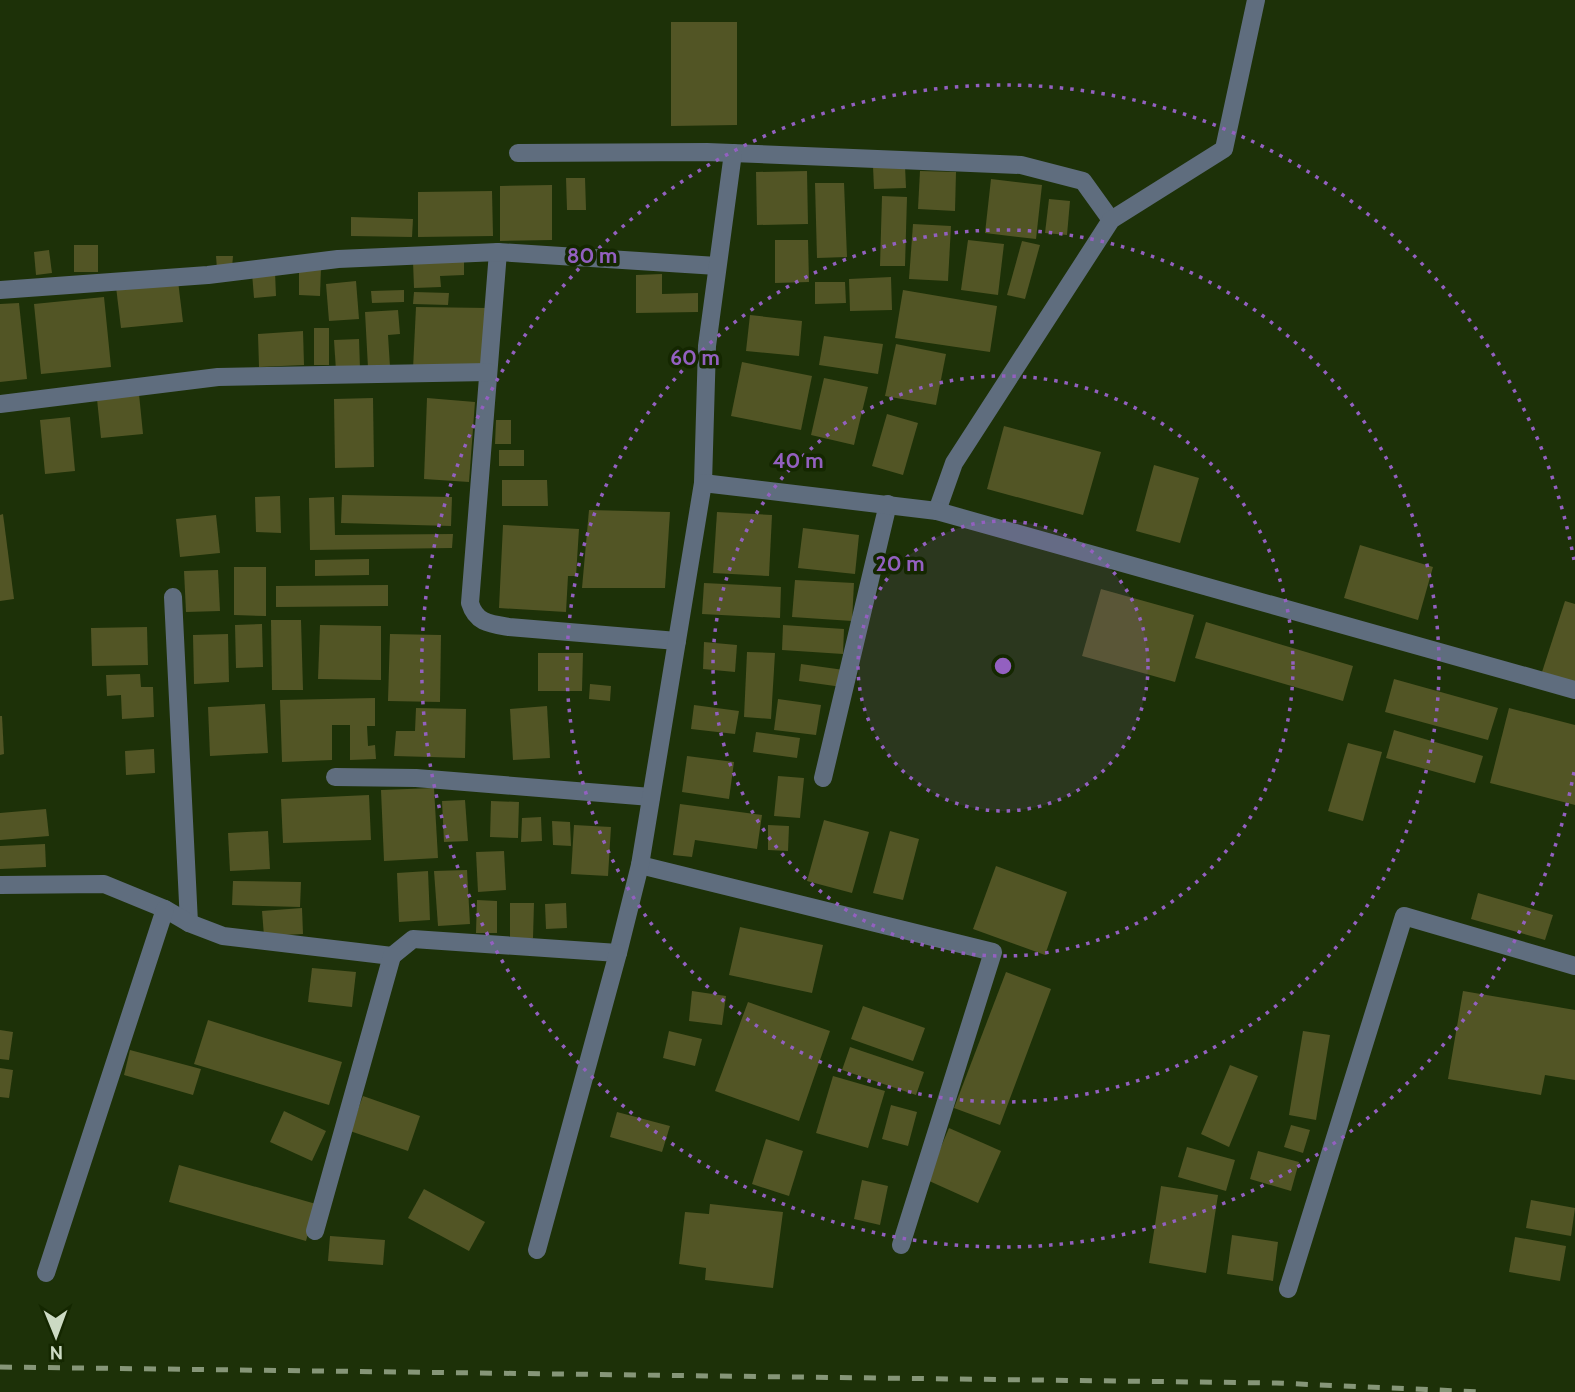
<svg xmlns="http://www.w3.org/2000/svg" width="1575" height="1392" viewBox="0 0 1575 1392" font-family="Cabin,sans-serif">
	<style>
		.building { fill: #525525 }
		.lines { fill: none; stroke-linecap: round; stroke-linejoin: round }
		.minor { stroke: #5f6d7e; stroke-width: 18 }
		.rail { stroke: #869678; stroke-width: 5; stroke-dasharray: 12 12; stroke-linecap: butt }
		.ring { fill: none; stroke: #9360c0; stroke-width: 3.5; stroke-dasharray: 3.5 7 }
		.centre { fill: #9360c0; stroke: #142700; stroke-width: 3.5 }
		.ring-label { font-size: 21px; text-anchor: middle; font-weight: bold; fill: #9360c0; stroke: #142700; stroke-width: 7; stroke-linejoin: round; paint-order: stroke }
	</style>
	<rect width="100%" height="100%" fill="#1d3108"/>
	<!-- building -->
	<g class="building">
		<path d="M671 22H737V125L671 126Z"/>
		<path d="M873 166H905L906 188 874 189Z"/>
		<path d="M807 171 808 224 757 225 756 172Z"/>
		<path d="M920 171 956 172 955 211 918 209Z"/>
		<path d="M566 178H585L586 210H567Z"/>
		<path d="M991 179 1042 185 1036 239 985 233Z"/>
		<path d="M815 183H844L847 257 817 258Z"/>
		<path d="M552 185V240L500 241V186Z"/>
		<path d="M492 191 493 236 418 237V192Z"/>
		<path d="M882 196 907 197 905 266H880Z"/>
		<path d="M1049 199 1070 201 1067 235 1045 233Z"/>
		<path d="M351 217 413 219 412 237 351 236Z"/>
		<path d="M913 224 951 226 948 281 909 279Z"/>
		<path d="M775 240H808L809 282 775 283Z"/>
		<path d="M968 240 1004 244 998 295 961 290Z"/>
		<path d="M1022 241 1040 245 1025 299 1007 295Z"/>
		<rect x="74" y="245" width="24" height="27"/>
		<path d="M49 250 52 273 36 275 34 252Z"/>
		<path d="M216 256H233L232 268 217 269Z"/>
		<path d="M413 261H464V275L440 276 441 287 414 288Z"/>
		<path d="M299 267H321L320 296 299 295Z"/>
		<path d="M275 272 276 296 254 298 252 273Z"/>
		<path d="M662 274V294L698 293V312L636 313V275Z"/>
		<path d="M891 277 892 310 850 311 849 279Z"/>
		<path d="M178 281 183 322 121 328 116 287Z"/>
		<path d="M356 281 359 319 329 321 326 284Z"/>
		<path d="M815 282H845L846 303 815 304Z"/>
		<path d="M404 290V302L372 303 371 291Z"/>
		<path d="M903 290 997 306 990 352 895 338Z"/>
		<path d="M414 292 449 293 448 305 413 304Z"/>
		<path d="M104 297 111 367 41 374 34 304Z"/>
		<path d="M19 303 27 379 0 382V304Z"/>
		<path d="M416 307 489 308 485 368 413 369Z"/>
		<path d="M398 310 400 334 388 335 390 367 368 368 365 312Z"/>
		<path d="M750 315 802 321 799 356 746 351Z"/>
		<rect x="314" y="328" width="15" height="37"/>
		<path d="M303 331 304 365 259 367 258 334Z"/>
		<path d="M824 336 883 344 878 374 819 365Z"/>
		<path d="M359 339 360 369 336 371 334 340Z"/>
		<path d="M896 344 946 354 936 405 885 396Z"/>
		<path d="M742 362 812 376 801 430 731 416Z"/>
		<path d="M824 378 868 387 854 445 811 435Z"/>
		<path d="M139 394 143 434 101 438 97 399Z"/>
		<path d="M373 398 374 467 335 468 334 399Z"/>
		<path d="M427 398 475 402 469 482 424 479Z"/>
		<path d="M887 414 918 423 903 475 872 466Z"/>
		<path d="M70 417 75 471 45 474 40 420Z"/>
		<path d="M496 420H511V444H495Z"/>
		<path d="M1004 426 1101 452 1083 515 987 489Z"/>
		<rect x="499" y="450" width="25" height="16"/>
		<path d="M1154 465 1199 478 1180 543 1136 531Z"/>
		<path d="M502 480H547L548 506H502Z"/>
		<path d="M342 495 452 497 451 526 341 523Z"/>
		<path d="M280 496 281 533 256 532 255 497Z"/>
		<path d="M334 497 335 535 453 534 452 548 310 550 309 498Z"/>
		<path d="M589 510 670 512 665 588H582Z"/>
		<path d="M717 512 772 515 769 576 713 573Z"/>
		<path d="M3 514 14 599 0 601V515Z"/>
		<path d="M216 515 220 553 180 557 176 519Z"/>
		<path d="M503 525 579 529 576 576H568L566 612 499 608Z"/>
		<path d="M803 528 859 535 855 574 798 568Z"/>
		<path d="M1360 545 1433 567 1418 620 1344 598Z"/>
		<path d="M369 559V575L315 576V560Z"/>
		<path d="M234 567H266V616L234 615Z"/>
		<path d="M218 570 220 611 186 612 184 571Z"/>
		<path d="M795 580 854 583 852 621 792 617Z"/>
		<path d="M704 583 781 587 780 618 702 614Z"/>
		<path d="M388 585V606L276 607V586Z"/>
		<path d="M1101 589 1194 615 1175 682 1082 656Z"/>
		<path d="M1565 601 1575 604V682L1542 672Z"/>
		<path d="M271 620H301L303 690H272Z"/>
		<path d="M1206 622 1353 666 1343 701 1195 658Z"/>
		<path d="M262 624 263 667 236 668 235 625Z"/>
		<path d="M320 625 381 626V680L318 679Z"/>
		<path d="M783 625 844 629 843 654 782 650Z"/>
		<path d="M147 627 148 665 92 666 91 628Z"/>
		<path d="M228 634 229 682 194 684 193 635Z"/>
		<path d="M390 634 441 635 440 702 388 701Z"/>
		<path d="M704 642 737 645 735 672 703 669Z"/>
		<path d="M747 652 775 653 771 719 744 717Z"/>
		<path d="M538 653H583L582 691H538Z"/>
		<path d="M801 664 844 670 842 687 799 681Z"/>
		<path d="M140 674 141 687H153L154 717 122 719 121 695 107 696 106 675Z"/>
		<path d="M1394 679 1498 708 1488 740 1385 712Z"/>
		<path d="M590 684 611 686 610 701 589 699Z"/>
		<path d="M375 698V726H367L368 746 375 745 376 759 350 760V725H332V760L282 762 280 700Z"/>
		<path d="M778 699 821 705 816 735 774 730Z"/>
		<path d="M265 704 268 753 210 756 208 707Z"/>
		<path d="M694 705 739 711 735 734 691 729Z"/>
		<path d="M547 706 550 758 513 760 510 709Z"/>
		<path d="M416 708 466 709 465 758 394 756 396 731H415Z"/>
		<path d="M1509 708 1575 725V805L1490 783Z"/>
		<path d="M0 716H2L4 754 0 755Z"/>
		<path d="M1394 730 1483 756 1475 783 1386 758Z"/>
		<path d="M756 732 800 738 797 758 753 752Z"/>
		<path d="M1348 743 1382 752 1363 821 1328 811Z"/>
		<path d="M154 749 155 773 126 775 125 751Z"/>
		<path d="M687 756 734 762 729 799 682 792Z"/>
		<path d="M778 776 804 778 800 818 774 816Z"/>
		<path d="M434 788 438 858 384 861 381 790Z"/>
		<path d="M369 795 371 840 283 843 281 799Z"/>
		<path d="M465 800 468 841 444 842 442 801Z"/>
		<path d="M491 801 519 802 518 838 490 837Z"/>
		<path d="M680 804 762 815 757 849 695 840 692 857 673 855Z"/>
		<path d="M46 809 49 836 0 840V813Z"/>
		<path d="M541 817 542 841 521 842 522 818Z"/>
		<path d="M824 820 869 832 852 893 807 881Z"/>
		<path d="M552 821 570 822 571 846 553 845Z"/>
		<path d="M574 825 611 827 608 876 571 874Z"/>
		<path d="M768 825 789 826 788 851 768 850Z"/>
		<path d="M268 831 270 869 230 871 228 833Z"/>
		<path d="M890 831 919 839 903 900 873 893Z"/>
		<path d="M45 844 46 867 0 869V846Z"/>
		<path d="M504 851 506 890 478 892 476 852Z"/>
		<path d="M996 866 1067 892 1045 955 973 929Z"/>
		<path d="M467 870 470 924 438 926 434 871Z"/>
		<path d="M428 871 430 920 399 922 397 873Z"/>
		<path d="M233 881 301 882 300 907 232 905Z"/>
		<path d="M1478 893 1553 915 1545 940 1471 919Z"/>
		<path d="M477 900 497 901V933H476Z"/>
		<path d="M510 903H534L533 938H510Z"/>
		<path d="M566 903 567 928 546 929 545 904Z"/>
		<path d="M302 908 303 934 264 936 262 911Z"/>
		<path d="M740 927 823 945 812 993 729 975Z"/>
		<path d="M312 968 356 972 352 1007 308 1002Z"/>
		<path d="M1006 972 1051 989 1000 1125 954 1108Z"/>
		<path d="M692 991 726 996 722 1025 689 1021Z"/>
		<path d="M1463 991 1575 1010V1080L1545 1075 1541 1095 1448 1079Z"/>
		<path d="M748 1002 830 1031 799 1121 715 1091Z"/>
		<path d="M863 1006 925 1028 913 1061 851 1039Z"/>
		<path d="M208 1020 342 1062 329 1105 194 1064Z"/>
		<path d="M0 1030 13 1032 9 1060 0 1059Z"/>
		<path d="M669 1031 702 1039 695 1066 663 1058Z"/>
		<path d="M1303 1031 1330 1035 1316 1120 1289 1115Z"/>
		<path d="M850 1047 924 1072 916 1095 842 1070Z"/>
		<path d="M130 1050 201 1069 193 1095 124 1075Z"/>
		<path d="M1230 1065 1258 1076 1229 1147 1201 1134Z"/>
		<path d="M0 1068 13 1070 9 1098 0 1097Z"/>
		<path d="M833 1076 885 1091 868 1148 816 1133Z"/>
		<path d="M363 1096 420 1116 408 1151 350 1131Z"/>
		<path d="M891 1105 917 1112 908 1146 882 1139Z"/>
		<path d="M284 1111 326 1131 312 1161 270 1142Z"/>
		<path d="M617 1112 670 1126 662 1152 610 1137Z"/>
		<path d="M1291 1125 1310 1130 1303 1153 1284 1147Z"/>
		<path d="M949 1128 1001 1151 978 1203 927 1180Z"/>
		<path d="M766 1139 803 1151 789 1196 752 1184Z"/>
		<path d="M1187 1147 1235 1160 1226 1191 1178 1177Z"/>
		<path d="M1258 1151 1299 1162 1291 1191 1250 1179Z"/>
		<path d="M179 1165 316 1204 306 1241 169 1202Z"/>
		<path d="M862 1180 888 1186 880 1225 854 1219Z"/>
		<path d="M1161 1186 1218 1195 1206 1273 1149 1263Z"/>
		<path d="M424 1189 485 1222 469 1251 408 1218Z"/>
		<path d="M1531 1200 1575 1208 1571 1236 1526 1228Z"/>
		<path d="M710 1204 783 1212 773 1288 705 1280 706 1268 679 1264 685 1212 709 1214Z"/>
		<path d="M1232 1235 1278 1242 1273 1281 1227 1274Z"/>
		<path d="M330 1236 385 1240 383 1265 328 1261Z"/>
		<path d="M1515 1237 1566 1246 1560 1281 1509 1272Z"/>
	</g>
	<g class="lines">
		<!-- minor -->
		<g class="minor">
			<path d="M518 153 707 152 1021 165 1083 181 1111 220"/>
			<path d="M498 252 470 603C476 623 490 624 509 627L677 641"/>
			<path d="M0 290 208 275 338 259 498 252 717 266"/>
			<path d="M0 404 218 377 488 372"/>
			<path d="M703 483 707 346 733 153"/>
			<path d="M937 511 954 463 1111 220 1224 149 1256 0"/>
			<path d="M173 597 189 923"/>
			<path d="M335 777 416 778 651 797"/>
			<path d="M823 778 888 504"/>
			<path d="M640 865 993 952 901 1245"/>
			<path d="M0 885 104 884 165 909 189 923 223 936 392 956 413 939 618 953 640 865 703 483 937 511 1575 690"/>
			<path d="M315 1231 392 956"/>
			<path d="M537 1250 618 953"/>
			<path d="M46 1273 165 909"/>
			<path d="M1288 1289 1404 916 1575 966"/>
		</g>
		<!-- rail -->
		<path class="rail" d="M0 1367 1276 1383 1483 1392"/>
	</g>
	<!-- distance rings -->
	<circle cx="1003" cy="666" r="145" fill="#9360c0" fill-opacity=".12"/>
	<g class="ring">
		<circle cx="1003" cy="666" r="145"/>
		<circle cx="1003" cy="666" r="290"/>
		<circle cx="1003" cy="666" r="436"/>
		<path d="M1574 772A581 581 0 1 1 1574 560"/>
	</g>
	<circle cx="1003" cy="666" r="10" class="centre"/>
	<g class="ring-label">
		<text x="592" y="263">80 m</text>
		<text x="695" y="365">60 m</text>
		<text x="798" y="468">40 m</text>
		<text x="900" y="571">20 m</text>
	</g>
	<!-- north arrow -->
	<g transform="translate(56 1336) rotate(179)" stroke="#142700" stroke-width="5" paint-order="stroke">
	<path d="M0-5L12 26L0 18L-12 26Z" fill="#ccdac3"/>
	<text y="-10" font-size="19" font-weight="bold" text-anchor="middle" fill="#ccdac3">N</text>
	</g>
</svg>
